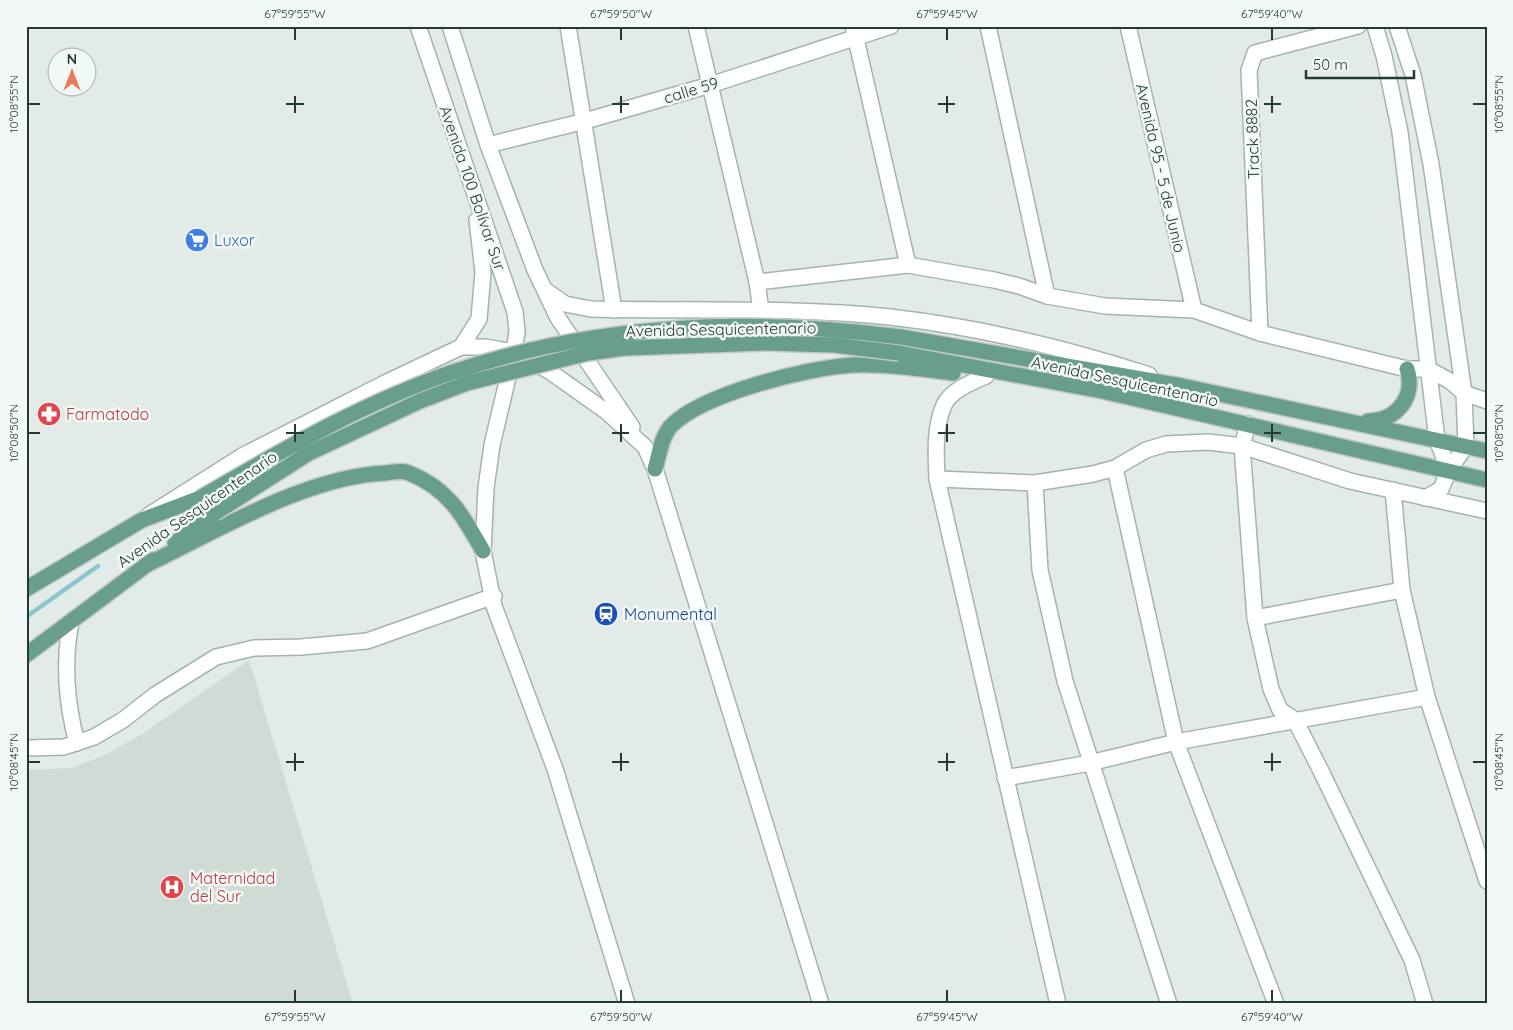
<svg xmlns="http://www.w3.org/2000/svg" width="1513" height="1030" viewBox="0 0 1513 1030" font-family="Quicksand,sans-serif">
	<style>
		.built { fill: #d0dbd6 }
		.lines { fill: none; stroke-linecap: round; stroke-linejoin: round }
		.stream { stroke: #8dc5cd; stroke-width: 4.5 }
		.minor-casing { stroke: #a5b3ae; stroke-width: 18 }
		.major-casing { stroke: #c1c8c6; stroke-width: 18 }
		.minor { stroke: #fff; stroke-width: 15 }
		.major { stroke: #699e8f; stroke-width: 15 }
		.major-bridge-casing { stroke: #c1c8c6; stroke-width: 18; stroke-linecap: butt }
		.major-bridge { stroke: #699e8f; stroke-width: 15 }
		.ticks { fill: none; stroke: #233b34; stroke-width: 2 }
		.labels { text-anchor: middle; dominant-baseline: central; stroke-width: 5; stroke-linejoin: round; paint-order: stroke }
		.street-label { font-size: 16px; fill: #233b34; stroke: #f2f8f5 }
		.shop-label { font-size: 16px; fill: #366cbe; stroke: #f2f8f5; text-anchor: start }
		.health-label { font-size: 16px; fill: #be3a42; stroke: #f2f8f5; text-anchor: start }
		.transit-label { font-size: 16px; fill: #164399; stroke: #f2f8f5; text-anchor: start }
		.neatline { fill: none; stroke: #233b34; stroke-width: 2 }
		.ticks-label { font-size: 12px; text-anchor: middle; fill: #233b34 }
	</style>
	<rect width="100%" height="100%" fill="#e2ebe7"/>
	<!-- built -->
	<path class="built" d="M249 660 353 1004H26V770L72 768 105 755 142 734Z"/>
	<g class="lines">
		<!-- stream -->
		<path class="stream" d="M26 617 98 566"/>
		<!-- minor casing -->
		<g class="minor-casing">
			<g id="minor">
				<path d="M418 26 515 312 517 331 514 352 492 445 486 488 483 551 494 606 555 769 627 1004"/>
				<path d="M450 26 488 145 535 270 558 318 632 427"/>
				<path d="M568 26 614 310"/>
				<path d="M696 26 757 282 761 311"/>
				<path d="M853 26 908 265"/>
				<path d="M988 26 1047 296"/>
				<path d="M1128 26 1194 310"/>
				<path d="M1375 26 1384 56 1400 132 1437 440 1449 470"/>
				<path d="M1397 26 1413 75 1431 164 1464 393 1466 446 1449 470 1441 489 1425 498"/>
				<path d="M488 145 585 121 710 85 891 26"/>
				<path d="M757 282 908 265 994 280 1019 286 1047 296 1105 306 1194 310 1260 333 1407 369H1428L1450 381 1464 393 1487 401"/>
				<path d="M545 290 565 304 591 309C691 311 792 307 890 317 977 327 1066 348 1149 375"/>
				<path d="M1260 333 1249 70 1255 53 1358 26"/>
				<path d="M461 347H485L514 352 549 371 607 412 645 447 655 469 821 1004"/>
				<path d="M986 376C972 382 951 390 944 405 934 428 936 454 937 479L1058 1004"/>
				<path d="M1248 424 1242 446 1255 618 1271 689 1280 710 1295 720 1322 773 1412 960 1425 1004"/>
				<path d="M1115 468 1176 742 1276 1004"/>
				<path d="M937 479 1035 483 1093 474 1115 468 1146 450 1166 444 1208 442 1242 446 1350 481 1487 511"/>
				<path d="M1035 483 1040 570 1065 681 1169 1004"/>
				<path d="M1393 490 1402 590 1427 697 1487 881"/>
				<path d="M149 515 242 456 385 383 461 347 479 319 483 272 477 220"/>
				<path d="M1255 618 1402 590"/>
				<path d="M71 622C63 663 66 702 77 743"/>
				<path d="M26 748 64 747 94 737 123 720 155 695 216 657 254 648 301 647 367 641 494 596"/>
				<path d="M1005 778 1090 763 1176 742 1427 697"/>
			</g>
		</g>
		<!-- major casing -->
		<g class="major-casing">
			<g id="major">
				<path d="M901 337 1182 386 1487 451"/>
				<path d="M899 353 1102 391 1487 480"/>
				<path d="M1368 421C1397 421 1416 396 1407 369"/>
				<path d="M655 469C659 456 661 437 671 426 702 394 809 367 854 365 887 364 921 369 953 373"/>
				<path d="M175 543 215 513"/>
				<path d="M146 565C217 531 307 476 386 473 393 472 403 470 409 473 449 489 463 516 483 551"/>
				<path d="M26 589 142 520 200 498"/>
				<path d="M26 655 153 560"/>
			</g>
		</g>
		<!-- minor -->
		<use href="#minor" class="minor"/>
		<!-- major -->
		<use href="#major" class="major"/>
		<!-- major-bridge casing -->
		<g class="major-bridge-casing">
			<g id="major-bridge">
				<path d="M200 498C281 451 364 402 453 372 600 323 748 317 901 337"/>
				<path d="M215 513 309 453 420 401 467 383 588 353 624 348 765 343 834 345 899 353"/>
			</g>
		</g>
		<!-- major-bridge -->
		<use href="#major-bridge" class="major-bridge"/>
	</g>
	<!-- ticks -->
	<path class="ticks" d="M295 28V40M621 28V40M947 28V40M1272 28V40M295 96V113M621 96V113M947 96V113M1272 96V113M28 104H40M286 104H304M612 104H629M938 104H955M1264 104H1281M1473 104H1486M295 424V442M621 424V442M947 424V442M1272 424V442M28 433H40M286 433H304M612 433H629M938 433H955M1264 433H1281M1473 433H1486M295 753V771M621 753V771M947 753V771M1272 753V771M28 762H40M286 762H304M612 762H629M938 762H955M1264 762H1281M1473 762H1486M295 990V1002M621 990V1002M947 990V1002M1272 990V1002"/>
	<!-- icons -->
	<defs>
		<g id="supermarket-disc" transform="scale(1.25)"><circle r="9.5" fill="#3f7fe0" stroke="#f2f8f5"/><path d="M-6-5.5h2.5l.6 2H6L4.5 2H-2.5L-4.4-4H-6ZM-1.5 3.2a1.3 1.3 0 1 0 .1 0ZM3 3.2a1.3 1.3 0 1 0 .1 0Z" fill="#fff"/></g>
		<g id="pharmacy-disc" transform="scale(1.25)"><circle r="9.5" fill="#e0444e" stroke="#f2f8f5"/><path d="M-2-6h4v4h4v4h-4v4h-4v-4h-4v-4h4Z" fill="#fff"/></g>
		<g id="station-disc" transform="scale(1.25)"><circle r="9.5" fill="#1a4fb4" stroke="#f2f8f5"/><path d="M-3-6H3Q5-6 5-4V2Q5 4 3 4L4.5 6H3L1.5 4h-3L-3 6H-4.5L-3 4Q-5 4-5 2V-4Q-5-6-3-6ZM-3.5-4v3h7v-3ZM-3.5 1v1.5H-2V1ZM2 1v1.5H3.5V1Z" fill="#fff"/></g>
		<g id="hospital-disc" transform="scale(1.25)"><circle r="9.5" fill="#e0444e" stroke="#f2f8f5"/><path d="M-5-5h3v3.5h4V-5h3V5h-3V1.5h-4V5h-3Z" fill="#fff"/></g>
	</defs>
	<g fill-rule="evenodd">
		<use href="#supermarket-disc" x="197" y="240"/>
		<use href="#pharmacy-disc" x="49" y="414"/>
		<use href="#station-disc" x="606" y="614"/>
		<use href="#hospital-disc" x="172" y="887"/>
	</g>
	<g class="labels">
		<!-- street labels -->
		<g class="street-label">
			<text transform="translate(691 90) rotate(-17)">calle 59</text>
			<text transform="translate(1252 139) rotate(-92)">Track 8882</text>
			<text transform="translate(1161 168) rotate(77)">Avenida 95 - 5 de Junio</text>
			<text transform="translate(473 188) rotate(71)">Avenida 100 Bolívar Sur</text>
			<text transform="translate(721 329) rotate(-1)">Avenida Sesquicentenario</text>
			<text transform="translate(1125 381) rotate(12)">Avenida Sesquicentenario</text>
			<text transform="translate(197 509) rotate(-35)">Avenida Sesquicentenario</text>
		</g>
		<!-- shop labels -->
		<g class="shop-label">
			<text x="214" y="240">Luxor</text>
		</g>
		<!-- health labels -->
		<g class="health-label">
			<text x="66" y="414">Farmatodo</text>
			<text x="190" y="878">Maternidad<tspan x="190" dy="18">del Sur</tspan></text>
		</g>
		<!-- transit labels -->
		<g class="transit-label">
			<text x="624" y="614">Monumental</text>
		</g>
	</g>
	<!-- border -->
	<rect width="1513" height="1030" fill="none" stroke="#f2f8f5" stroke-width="55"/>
	<!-- north arrow -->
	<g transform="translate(72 72)"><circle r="24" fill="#f2f8f5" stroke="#9faca8"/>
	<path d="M0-4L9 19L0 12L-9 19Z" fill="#e97f62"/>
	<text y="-8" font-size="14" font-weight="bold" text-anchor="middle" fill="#233b34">N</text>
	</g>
	<!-- scale -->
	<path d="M1306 70v8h108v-8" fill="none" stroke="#233b34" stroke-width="2.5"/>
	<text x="1313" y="70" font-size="15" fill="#233b34" stroke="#f2f8f5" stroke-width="4" paint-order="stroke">50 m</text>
	<rect x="28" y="28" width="1458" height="974" class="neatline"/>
	<g class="ticks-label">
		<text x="295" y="18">67°59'55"W</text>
		<text x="621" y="18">67°59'50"W</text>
		<text x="947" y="18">67°59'45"W</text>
		<text x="1272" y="18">67°59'40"W</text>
		<text transform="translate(14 104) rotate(-90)" y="4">10°08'55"N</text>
		<text transform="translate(1499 104) rotate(-90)" y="4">10°08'55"N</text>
		<text transform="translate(14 433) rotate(-90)" y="4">10°08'50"N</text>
		<text transform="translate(1499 433) rotate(-90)" y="4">10°08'50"N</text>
		<text transform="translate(14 762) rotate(-90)" y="4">10°08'45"N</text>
		<text transform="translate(1499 762) rotate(-90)" y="4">10°08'45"N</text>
		<text x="295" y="1021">67°59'55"W</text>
		<text x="621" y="1021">67°59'50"W</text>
		<text x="947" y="1021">67°59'45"W</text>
		<text x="1272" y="1021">67°59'40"W</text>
	</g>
</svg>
